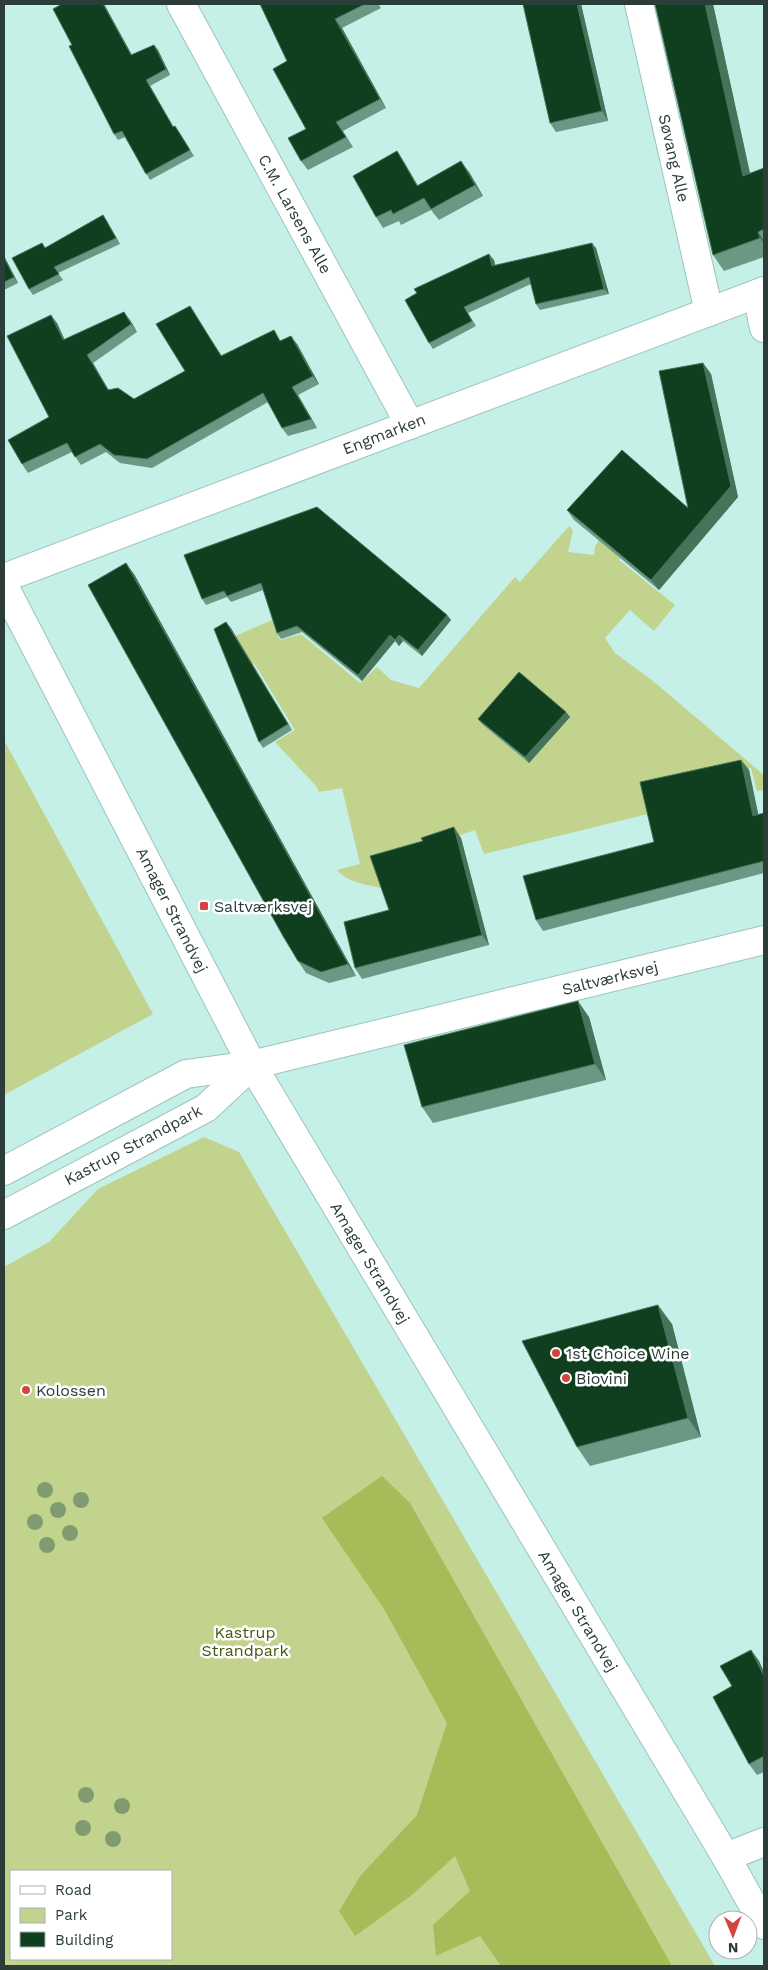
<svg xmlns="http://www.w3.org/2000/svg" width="768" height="1970" viewBox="0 0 768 1970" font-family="'Work Sans',sans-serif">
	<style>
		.green { fill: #c2d38e; fill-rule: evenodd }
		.forest { fill: #a6bc59 }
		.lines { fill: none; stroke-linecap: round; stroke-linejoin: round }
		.minor-casing { stroke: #9bc4bc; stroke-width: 30 }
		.tertiary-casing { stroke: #9bc4bc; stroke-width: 30 }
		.minor { stroke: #fff; stroke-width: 28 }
		.tertiary { stroke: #fff; stroke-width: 28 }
		.tree { fill: #819b70 }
		.wall { fill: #6a9884 }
		.shaded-wall { fill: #46745b }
		.building { fill: #0f3f1f; stroke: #46745b }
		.poi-dot { fill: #d3443f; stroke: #fff; stroke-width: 2 }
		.labels { text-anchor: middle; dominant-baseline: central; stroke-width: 5; stroke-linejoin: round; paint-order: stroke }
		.street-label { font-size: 16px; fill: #2b3c39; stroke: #fff }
		.poi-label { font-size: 16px; fill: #2b3c39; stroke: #fff; text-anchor: start }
		.park-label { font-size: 16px; fill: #49560d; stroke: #fff }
	</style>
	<rect width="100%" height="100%" fill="#c5f0e8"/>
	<!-- green -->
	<g class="green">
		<path d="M569 526 573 530 568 552 594 555 595 547 599 540 643 530 619 560 675 605 654 631 630 610 605 638 615 653 653 681 764 775V790L757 791 751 768 643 792 648 814 484 854 475 830 373 865 381 888C367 885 347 882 337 870L360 864 342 788 319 792 316 786 275 742 295 730 254 663 234 674 233 637 272 620 280 640 301 634 360 683 377 667 391 680 419 688 515 577 520 582Z"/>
		<path d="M4 740 153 1014 4 1095Z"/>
		<path d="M204 1137 239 1152 715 1966H4V1267L49 1242 98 1189ZM11 1871H171V1959H11Z"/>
	</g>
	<!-- forest -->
	<path class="forest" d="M382 1476 410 1503 672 1966H501L480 1936 436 1956 433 1925 470 1891 455 1856 412 1895 355 1936 339 1911 361 1875 417 1815 447 1723 384 1609 322 1518Z"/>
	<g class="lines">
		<!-- minor casing -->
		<g class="minor-casing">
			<g id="minor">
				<path d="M181 4 410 425"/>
				<path d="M639 4 709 312"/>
				<path d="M757 294 764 328"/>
				<path d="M4 578 764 291"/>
				<path d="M726 1857 764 1842"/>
			</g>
		</g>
		<!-- tertiary casing -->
		<g class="tertiary-casing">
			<g id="tertiary">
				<path d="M4 586 252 1065 726 1857 764 1925"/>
				<path d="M4 1171 186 1074 252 1065 764 940"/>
				<path d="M4 1215 206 1108 252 1065"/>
			</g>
		</g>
		<!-- minor -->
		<use href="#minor" class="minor"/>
		<!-- tertiary -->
		<use href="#tertiary" class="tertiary"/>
	</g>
	<!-- trees -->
	<g class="tree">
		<circle cx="45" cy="1490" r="8"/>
		<circle cx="81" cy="1500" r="8"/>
		<circle cx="58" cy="1510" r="8"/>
		<circle cx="35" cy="1522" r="8"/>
		<circle cx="70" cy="1533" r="8"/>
		<circle cx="47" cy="1545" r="8"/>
		<circle cx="86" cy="1795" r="8"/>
		<circle cx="122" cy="1806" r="8"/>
		<circle cx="83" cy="1828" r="8"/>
		<circle cx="113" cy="1839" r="8"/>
	</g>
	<!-- wall -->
	<g class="wall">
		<path d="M104 4 132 55 154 45 158 50 170 75 150 86 173 127 179 132 194 156 150 180 125 137 118 140 114 134 72 45Z"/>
		<path d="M260 4H378L381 8 342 28 386 108 343 131 353 147 308 170 301 161 306 129 287 61Z"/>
		<path d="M523 4H581L608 121 556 132 550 123Z"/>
		<path d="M655 4H713L750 173 764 168V257L724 271 713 255Z"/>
		<path d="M397 151 404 162 418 186 469 172 483 196 439 220 431 210 401 225 399 221 383 228 376 217Z"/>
		<path d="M103 215 120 244 58 273 63 280 33 295 29 289Z"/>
		<path d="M596 248 609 294 540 310 536 304 531 284 468 313 476 326 433 349 429 343 494 260 495 266Z"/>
		<path d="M4 256 18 283 4 290Z"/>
		<path d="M195 315 222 356 281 341 297 344 319 384 298 395 317 428 288 436 282 428 268 402 152 468 120 463 106 452 81 465 72 452 28 473 22 464 49 417 57 323 64 340 130 320 137 332 93 363 108 390 134 399 185 371Z"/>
		<path d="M703 363 711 374 738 497 659 590 574 520 567 510 688 508Z"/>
		<path d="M184 555 447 615 451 620 422 656 403 641 399 646 395 641 362 681 302 632 281 639 277 633 263 590 231 602 227 597 206 605 202 599Z"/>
		<path d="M134 574 356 976 329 983 306 973 298 961Z"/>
		<path d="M226 622 292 730 263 748 259 742Z"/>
		<path d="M570 717 529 763 482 724 478 719Z"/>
		<path d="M741 760 749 770 758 815 764 813V873L543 931 536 920 654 842Z"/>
		<path d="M461 838 489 945 362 979 355 968Z"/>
		<path d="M589 1017 606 1080 433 1123 422 1107Z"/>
		<path d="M672 1324 701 1437 590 1466 577 1447Z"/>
		<path d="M751 1650 759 1661 764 1672V1772L757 1775 749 1764 732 1686Z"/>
	</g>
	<!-- shaded-wall -->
	<g class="shaded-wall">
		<path d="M103 4H104L135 61 131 55Z"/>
		<path d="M577 4H581L608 121 602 111Z"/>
		<path d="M705 4H713L754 192 743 176Z"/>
		<path d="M335 19 342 28 386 108 380 99Z"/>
		<path d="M154 45 158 50 170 75 166 69Z"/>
		<path d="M146 80 150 86 177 133 173 127Z"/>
		<path d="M397 151 404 162 425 198 417 186Z"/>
		<path d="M461 161 469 172 483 196 475 185Z"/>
		<path d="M103 215 107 221 120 244 116 238Z"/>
		<path d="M758 232 764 241V244L760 238Z"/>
		<path d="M592 243 596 248 609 294 604 289Z"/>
		<path d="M489 254 494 260 497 272 492 266Z"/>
		<path d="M4 256 18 283 14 277 4 258Z"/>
		<path d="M124 312 130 320 137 332 131 324Z"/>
		<path d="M51 315 57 323 69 349 63 340Z"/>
		<path d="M291 336 297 344 319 384 313 376Z"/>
		<path d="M87 355 93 363 114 399 108 390Z"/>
		<path d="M703 363 711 374 738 497 659 590 651 580 731 486Z"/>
		<path d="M292 387 298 395 317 428 311 419Z"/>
		<path d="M126 563 134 574 356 976 348 964Z"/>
		<path d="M447 615 451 620 422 656 418 650Z"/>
		<path d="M226 622 231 628 292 730 288 724Z"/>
		<path d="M390 635 395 641 362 681 358 675Z"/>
		<path d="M399 635 403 641 399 646 395 640Z"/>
		<path d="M566 712 570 717 529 763 525 757Z"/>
		<path d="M741 760 749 770 761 827 753 816Z"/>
		<path d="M454 827 461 838 489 945 482 935Z"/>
		<path d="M578 1001 589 1017 606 1080 595 1064Z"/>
		<path d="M658 1305 672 1324 701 1437 688 1418Z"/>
		<path d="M751 1650 759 1661 764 1672V1676Z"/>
	</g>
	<!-- building -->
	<g class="building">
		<path d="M62 4H103L131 55 154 45 166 69 146 80 173 127 175 126 190 150 146 174 122 131 114 134 69 46 72 45 53 9Z"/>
		<path d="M260 4H365L335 19 380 99 336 122 346 137 301 161 288 138 306 129 273 69 287 61Z"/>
		<path d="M523 4H577L602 111 550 123Z"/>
		<path d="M655 4H705L743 176 764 168V229L758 232 760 238 713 255Z"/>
		<path d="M397 151 417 186 461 161 475 185 431 209 424 198 393 214 391 210 376 217 353 176Z"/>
		<path d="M103 215 116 238 54 267 59 274 29 289 12 258 42 243 45 248Z"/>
		<path d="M592 243 604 289 536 304 529 277 464 307 472 321 429 343 405 300 417 293 414 289 489 254 492 266Z"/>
		<path d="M4 258 14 277 4 282Z"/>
		<path d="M190 306 221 356 274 330 280 341 291 336 313 376 292 387 311 419 282 428 263 393 147 459 114 455 100 444 75 457 67 443 22 464 8 440 49 417 7 336 51 315 63 340 124 312 131 324 87 355 108 390 118 388 134 399 185 371 156 324Z"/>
		<path d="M703 363 731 486 651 580 567 510 622 450 688 508 659 371Z"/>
		<path d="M317 507 447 615 418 650 399 635 395 640 390 635 358 675 297 626 277 633 261 583 227 596 224 591 202 599 184 555Z"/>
		<path d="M126 563 348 964 321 972 298 961 283 936 88 585Z"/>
		<path d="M226 622 288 724 259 742 214 629Z"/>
		<path d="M519 672 566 712 525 757 478 719Z"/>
		<path d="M741 760 753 816 764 813V861L536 920 523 876 654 842 640 782Z"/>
		<path d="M454 827 482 935 355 968 344 922 389 910 370 856 423 841 421 838Z"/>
		<path d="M578 1001 595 1064 422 1107 404 1045Z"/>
		<path d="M658 1305 688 1418 577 1447 522 1341Z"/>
		<path d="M751 1650 764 1676V1756L749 1764 713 1697 732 1686 720 1666Z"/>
	</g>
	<!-- markers -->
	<g class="poi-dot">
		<rect x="199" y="901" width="10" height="10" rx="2.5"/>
		<circle cx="556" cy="1353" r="5"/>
		<circle cx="566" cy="1378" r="5"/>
		<circle cx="26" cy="1390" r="5"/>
	</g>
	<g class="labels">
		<!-- street labels -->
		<g class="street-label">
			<text transform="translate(674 158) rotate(77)">Søvang Alle</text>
			<text transform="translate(295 214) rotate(61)">C.M. Larsens Alle</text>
			<text transform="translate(384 434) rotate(-21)">Engmarken</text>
			<text transform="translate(172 910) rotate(63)">Amager Strandvej</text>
			<text transform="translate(610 978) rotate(-14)">Saltværksvej</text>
			<text transform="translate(133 1145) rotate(-28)">Kastrup Strandpark</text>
			<text transform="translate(370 1263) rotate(59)">Amager Strandvej</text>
			<text transform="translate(578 1611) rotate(59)">Amager Strandvej</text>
		</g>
		<!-- poi labels -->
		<g class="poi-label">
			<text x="214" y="906">Saltværksvej</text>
			<text x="566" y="1353">1st Choice Wine</text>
			<text x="576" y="1378">Biovini</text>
			<text x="36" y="1390">Kolossen</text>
		</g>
		<!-- park labels -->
		<g class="park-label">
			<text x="245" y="1632">Kastrup<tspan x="245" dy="18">Strandpark</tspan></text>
		</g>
	</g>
	<!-- border -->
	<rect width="768" height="1970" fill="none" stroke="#2b3c39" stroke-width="10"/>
	<!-- legend -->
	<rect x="10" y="1870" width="162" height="90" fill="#ffffff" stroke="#aab1b0"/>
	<rect x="20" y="1886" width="25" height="8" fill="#ffffff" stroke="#aab1b0"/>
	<text x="55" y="1895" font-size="15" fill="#2b3c39">Road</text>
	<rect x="20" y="1908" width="25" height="15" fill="#c2d38e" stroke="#aab1b0"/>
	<text x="55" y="1920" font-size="15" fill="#2b3c39">Park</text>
	<rect x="20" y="1932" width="25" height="15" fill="#0f3f1f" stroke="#aab1b0"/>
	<text x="55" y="1945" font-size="15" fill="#2b3c39">Building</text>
	<!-- north arrow -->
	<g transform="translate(733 1935) rotate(179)"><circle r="24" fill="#ffffff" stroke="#aab1b0"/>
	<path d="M0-4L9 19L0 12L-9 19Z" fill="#d3443f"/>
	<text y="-8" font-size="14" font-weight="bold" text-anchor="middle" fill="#2b3c39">N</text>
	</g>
</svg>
